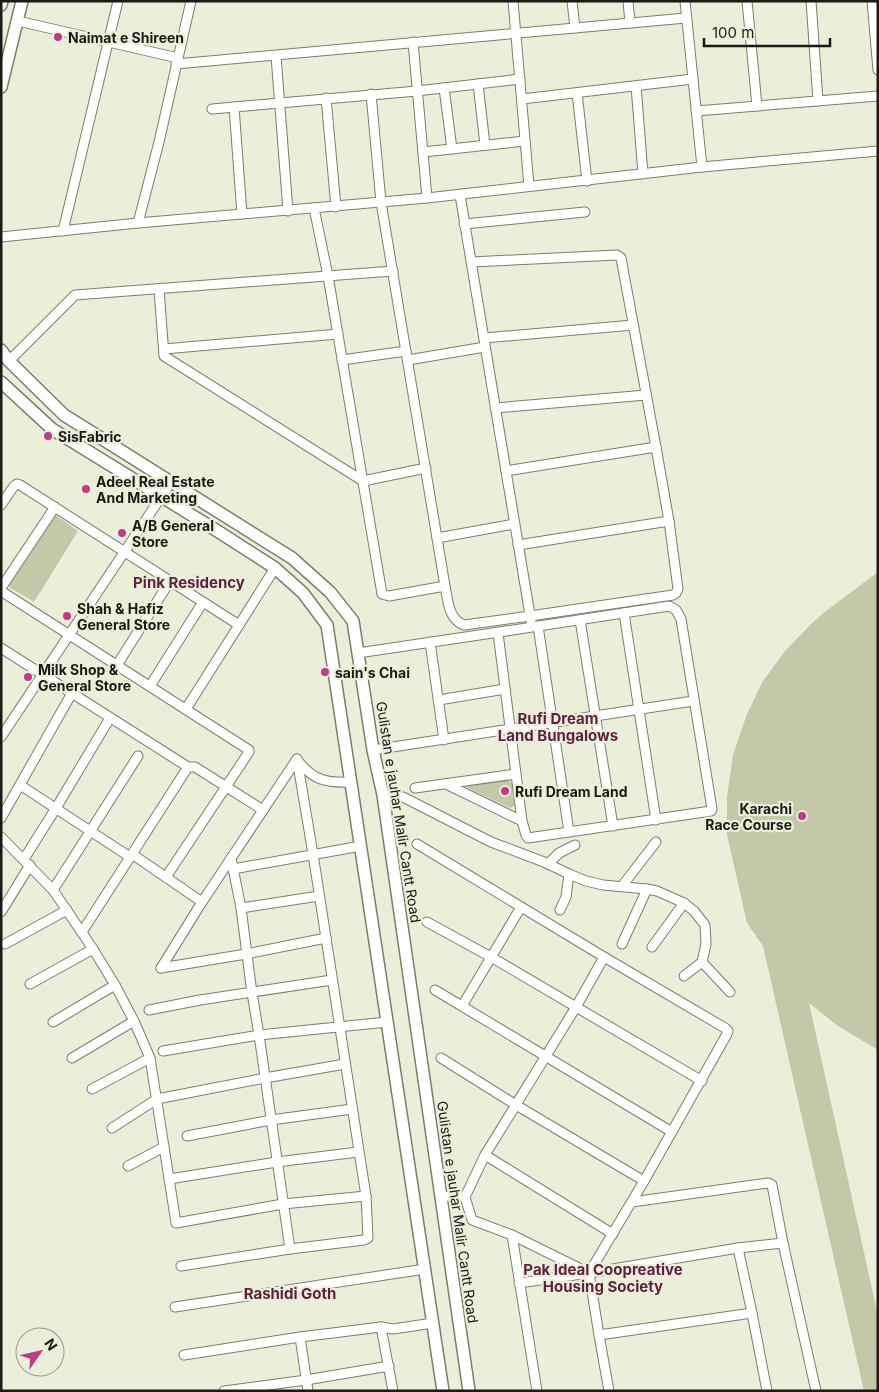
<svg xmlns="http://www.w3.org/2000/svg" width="879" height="1392" viewBox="0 0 879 1392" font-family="Inter,sans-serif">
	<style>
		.green { fill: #c3c8a8 }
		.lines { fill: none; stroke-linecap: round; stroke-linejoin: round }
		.minor-casing { stroke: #7b7e6c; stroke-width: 11 }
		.major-casing { stroke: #7b7e6c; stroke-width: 14 }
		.minor { stroke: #fff; stroke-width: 9 }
		.major { stroke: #fff; stroke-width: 11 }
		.poi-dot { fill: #be3c85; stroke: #ebefda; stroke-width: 2 }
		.labels { text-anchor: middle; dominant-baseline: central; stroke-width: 4.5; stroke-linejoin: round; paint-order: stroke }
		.poi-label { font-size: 14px; font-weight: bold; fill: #1a1b14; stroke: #ebefda; text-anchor: start }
		.street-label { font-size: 14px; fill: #1a1b14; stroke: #ebefda }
		.neighbourhood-label { font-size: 15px; font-weight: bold; fill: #5e1f41; stroke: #ebefda }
	</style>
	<rect width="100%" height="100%" fill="#ebefda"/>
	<!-- green -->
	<g class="green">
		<path d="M48 510 78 531 34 602 4 584Z"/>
		<path d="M878 572V1050L838 1026 809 1003 878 1316V1391H864L763 946 747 923 727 835V797L733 755 747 714 763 681 785 651 811 624 826 611Z"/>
		<path d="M506 779 513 784 516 805 510 808 468 788 467 783Z"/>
	</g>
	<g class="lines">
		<!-- minor casing -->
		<g class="minor-casing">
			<g id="minor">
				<path d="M513 1 529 186"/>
				<path d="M572 1 575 28"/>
				<path d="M628 1 630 23"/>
				<path d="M685 1 702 167"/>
				<path d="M747 1 757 106"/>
				<path d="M811 1 818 101"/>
				<path d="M872 1 878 70"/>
				<path d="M18 21 178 58"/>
				<path d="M413 42 427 198"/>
				<path d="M276 56 288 211"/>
				<path d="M176 64 686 18"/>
				<path d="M478 84 485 145"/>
				<path d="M636 86 643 174"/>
				<path d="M444 88 452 149"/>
				<path d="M577 93 587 181"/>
				<path d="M371 94 381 202 445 586C448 600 448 619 464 625L530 616 673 595 676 593 678 589 669 521 656 447 621 258 617 255 471 262"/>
				<path d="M326 98 336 207"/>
				<path d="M522 99 693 79"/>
				<path d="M234 107 242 214"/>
				<path d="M212 109 417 91 520 79"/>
				<path d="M696 111 878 96"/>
				<path d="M423 152 525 141"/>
				<path d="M460 195 531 621"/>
				<path d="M314 208 328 276 382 594 389 596 445 586"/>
				<path d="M138 223 159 142 191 1"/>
				<path d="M464 224 585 212"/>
				<path d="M63 231 118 1"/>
				<path d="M1 237 138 223 427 198 702 167 878 151"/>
				<path d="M159 289 164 356 363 481 426 468"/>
				<path d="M484 338 633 325"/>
				<path d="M164 349 338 334"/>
				<path d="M342 360 406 351"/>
				<path d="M408 360 485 347"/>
				<path d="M9 361 75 295 393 271"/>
				<path d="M495 408 646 395"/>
				<path d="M506 471 656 447"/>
				<path d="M1 505 14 486 17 484 20 485 239 625"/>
				<path d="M437 538 514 524"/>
				<path d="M518 545 669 521"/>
				<path d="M1 588 55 507"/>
				<path d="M1 591 249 750V752L166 877"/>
				<path d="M624 613 656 820"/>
				<path d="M580 620 613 826"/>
				<path d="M538 626 569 832"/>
				<path d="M430 642 444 740"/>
				<path d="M1 648 188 767H195L263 810"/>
				<path d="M358 653C462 638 565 622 669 606L676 610 681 619 712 809 711 811 528 838 526 835 522 821 498 633"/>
				<path d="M117 665 170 581"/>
				<path d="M150 686 203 602"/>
				<path d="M439 700 505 689"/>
				<path d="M186 709 275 568"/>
				<path d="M1 737 171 482"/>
				<path d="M373 750 693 701"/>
				<path d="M298 761C314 781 327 783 351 782"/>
				<path d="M446 784 522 821"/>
				<path d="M20 785 130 857"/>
				<path d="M415 788 516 774"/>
				<path d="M383 795 403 797 491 842 544 862 569 874 586 881 603 885 647 889 657 891 684 903 694 911 705 925 706 944 702 962 684 976"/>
				<path d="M1 818 72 693"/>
				<path d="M1 837 53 890 93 949 115 985 134 1021 150 1058 176 1223 283 1204 366 1196"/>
				<path d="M417 844 604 957 725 1028 728 1031 727 1034 644 1181 589 1273 599 1335 609 1391"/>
				<path d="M132 854 202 902"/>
				<path d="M231 858 241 908 252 993 259 1035 290 1249"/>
				<path d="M24 859 56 808 110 718"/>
				<path d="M548 864 559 853 575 845"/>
				<path d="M233 869 361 846"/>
				<path d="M622 886 656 842"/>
				<path d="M53 890 138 756"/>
				<path d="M241 908 319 896"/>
				<path d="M560 910 566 897 569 874"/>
				<path d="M1 912 30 865"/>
				<path d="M427 922 491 957 702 1081"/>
				<path d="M82 932 188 767"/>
				<path d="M5 944 67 910"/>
				<path d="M622 944 647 889"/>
				<path d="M652 947 684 903"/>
				<path d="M702 962 730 992"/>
				<path d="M161 968 202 902 297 759"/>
				<path d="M161 968 246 954 326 938"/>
				<path d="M30 984 93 949"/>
				<path d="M435 990 672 1132"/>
				<path d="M462 1006 521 907"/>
				<path d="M149 1010 200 1000 332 980"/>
				<path d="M53 1022 115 985"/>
				<path d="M163 1051 259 1035 387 1022"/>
				<path d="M72 1058 134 1021"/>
				<path d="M441 1058 516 1105 644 1181"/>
				<path d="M92 1089 150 1058"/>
				<path d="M112 1128 157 1099 265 1078 345 1064"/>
				<path d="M187 1136 271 1120 352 1109"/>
				<path d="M485 1155 613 1234"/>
				<path d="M128 1166 164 1147"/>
				<path d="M169 1179 277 1162 358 1152"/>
				<path d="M441 1196 465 1197 485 1155 576 1007 604 957"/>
				<path d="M465 1197 472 1220 512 1235 589 1273 738 1248 783 1243"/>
				<path d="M632 1202 768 1183 772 1185 783 1243 816 1391"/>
				<path d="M512 1235 537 1391"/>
				<path d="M738 1248 752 1313 767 1391"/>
				<path d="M181 1266 290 1249 364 1240 368 1238 366 1196 313 854 297 759"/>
				<path d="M519 1283 589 1273"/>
				<path d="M175 1307 425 1269"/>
				<path d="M381 1327 393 1391"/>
				<path d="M599 1335 752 1313"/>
				<path d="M300 1337 308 1391"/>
				<path d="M184 1355 300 1337 381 1327 393 1329 433 1323"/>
				<path d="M224 1391 306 1380 389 1366"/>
			</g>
		</g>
		<!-- major casing -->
		<g class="major-casing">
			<g id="major">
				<path d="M1 5 2 1"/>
				<path d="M1 87 22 1"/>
				<path d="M1 350 9 361 64 415 292 558 330 592 353 621 373 750 383 795 469 1391"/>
				<path d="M1 382 52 429 219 532 275 568 303 593 327 625 443 1391"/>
			</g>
		</g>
		<!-- minor -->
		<use href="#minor" class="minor"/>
		<!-- major -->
		<use href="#major" class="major"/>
	</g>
	<!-- markers -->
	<g class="poi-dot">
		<circle cx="58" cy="37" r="5"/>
		<circle cx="48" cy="436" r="5"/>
		<circle cx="86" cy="489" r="5"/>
		<circle cx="122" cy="533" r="5"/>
		<circle cx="67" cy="616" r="5"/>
		<circle cx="325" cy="672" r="5"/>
		<circle cx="28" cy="677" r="5"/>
		<circle cx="505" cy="791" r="5"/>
		<circle cx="802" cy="816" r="5"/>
	</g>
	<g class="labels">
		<!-- poi labels -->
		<g class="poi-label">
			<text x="68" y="37">Naimat e Shireen</text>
			<text x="58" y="436">SisFabric</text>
			<text x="96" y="481">Adeel Real Estate<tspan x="96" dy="16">And Marketing</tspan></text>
			<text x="132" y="525">A/B General<tspan x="132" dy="16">Store</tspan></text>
			<text x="77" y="608">Shah &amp; Hafiz<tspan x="77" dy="16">General Store</tspan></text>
			<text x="38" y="669">Milk Shop &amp;<tspan x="38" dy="16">General Store</tspan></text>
			<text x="335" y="672">sain's Chai</text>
			<text x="515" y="791">Rufi Dream Land</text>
			<text x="792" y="808" text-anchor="end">Karachi<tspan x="792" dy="16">Race Course</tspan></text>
		</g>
		<!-- street labels -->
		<g class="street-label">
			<text transform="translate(399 812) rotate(81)">Gulistan e jauhar Malir Cantt Road</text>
			<text transform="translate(458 1212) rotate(82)">Gulistan e jauhar Malir Cantt Road</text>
		</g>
		<!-- neighbourhood labels -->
		<g class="neighbourhood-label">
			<text x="189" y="582">Pink Residency</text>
			<text x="558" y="718">Rufi Dream<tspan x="558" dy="17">Land Bungalows</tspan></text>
			<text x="603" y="1269">Pak Ideal Coopreative<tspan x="603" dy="17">Housing Society</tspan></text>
			<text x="290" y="1293">Rashidi Goth</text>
		</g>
	</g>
	<!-- border -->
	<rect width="879" height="1392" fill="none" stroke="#1a1b14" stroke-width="5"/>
	<!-- north arrow -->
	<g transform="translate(40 1352) rotate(56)"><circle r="24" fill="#ebefda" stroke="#979a8b"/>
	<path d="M0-4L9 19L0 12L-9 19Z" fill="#be3c85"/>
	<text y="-8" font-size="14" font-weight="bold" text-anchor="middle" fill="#1a1b14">N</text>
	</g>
	<!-- scale -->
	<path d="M704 38v8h126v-8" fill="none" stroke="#1a1b14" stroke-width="2.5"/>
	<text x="712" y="38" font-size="15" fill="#1a1b14" stroke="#ebefda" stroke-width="4" paint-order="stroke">100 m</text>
</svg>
